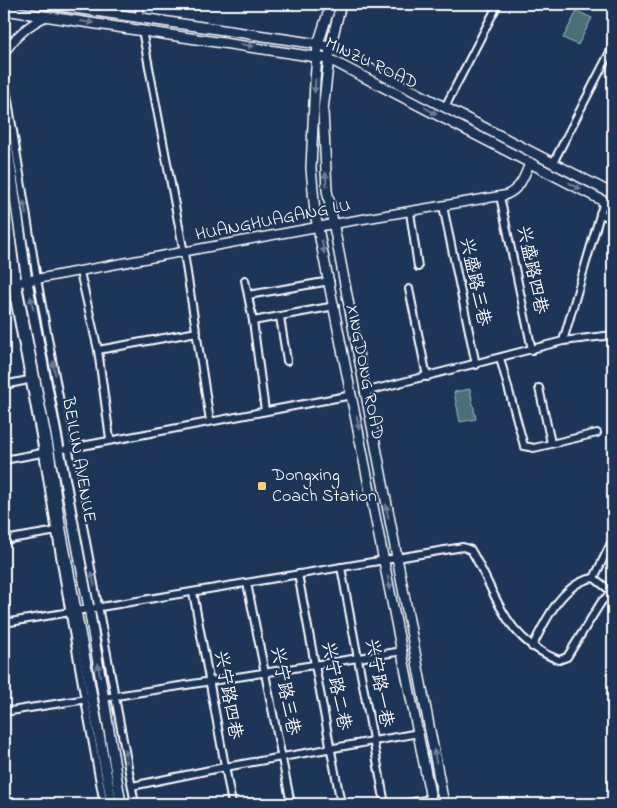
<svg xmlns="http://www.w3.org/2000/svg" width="617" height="808" viewBox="0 0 617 808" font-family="'Indie Flower','LXGW WenKai TC',sans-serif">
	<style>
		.green { fill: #4a7174; stroke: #a4b8ba }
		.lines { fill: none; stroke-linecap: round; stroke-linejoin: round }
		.minor-casing { stroke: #fff; stroke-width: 10 }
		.tertiary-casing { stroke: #fff; stroke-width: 11 }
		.secondary-casing { stroke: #fff; stroke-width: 12 }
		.minor { stroke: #1d3557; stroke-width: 6 }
		.tertiary { stroke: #1d3557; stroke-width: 8 }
		.secondary { stroke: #1d3557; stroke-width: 9 }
		.oneway { fill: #6c7c92 }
		.poi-dot { fill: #ffd166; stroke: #1d3557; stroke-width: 2 }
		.labels { text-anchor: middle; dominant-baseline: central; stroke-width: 4; stroke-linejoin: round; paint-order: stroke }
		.street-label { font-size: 18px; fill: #fff; stroke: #1d3557 }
		.poi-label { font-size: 18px; fill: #fff; stroke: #1d3557; text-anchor: start }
	</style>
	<rect width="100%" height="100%" fill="#1d3557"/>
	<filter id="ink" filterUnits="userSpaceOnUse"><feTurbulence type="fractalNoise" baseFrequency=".02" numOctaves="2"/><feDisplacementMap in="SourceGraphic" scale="10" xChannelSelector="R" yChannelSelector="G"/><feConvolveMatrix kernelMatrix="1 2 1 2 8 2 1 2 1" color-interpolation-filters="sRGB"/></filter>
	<g filter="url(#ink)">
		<!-- green -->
		<g class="green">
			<path d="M577 11 592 18 578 45 563 38Z"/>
			<path d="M470 389 476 419 460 422 454 392Z"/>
		</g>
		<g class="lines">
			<!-- minor casing -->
			<g class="minor-casing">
				<g id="minor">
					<path d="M139 17 140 4"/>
					<path d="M142 30 184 253 210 421"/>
					<path d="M4 76 37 279 135 804"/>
					<path d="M445 107 498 4"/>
					<path d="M553 163 613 46"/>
					<path d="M500 196 532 350"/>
					<path d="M443 206 476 365"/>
					<path d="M410 212 418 267"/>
					<path d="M600 213 613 220"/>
					<path d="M4 237C14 309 31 381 43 453 62 570 82 687 104 804"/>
					<path d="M80 272 98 350 197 332"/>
					<path d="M245 280 253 321 265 411"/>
					<path d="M409 289 427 377"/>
					<path d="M248 295 330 281"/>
					<path d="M280 317 287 361"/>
					<path d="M253 321 335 306"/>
					<path d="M563 341 613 335"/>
					<path d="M98 350 110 439"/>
					<path d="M500 358 524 446 534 448 597 433"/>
					<path d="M4 385 33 379"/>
					<path d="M539 388 551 443"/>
					<path d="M364 392 563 341 604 201"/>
					<path d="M66 449 352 395"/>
					<path d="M4 460 47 452"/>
					<path d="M4 540 57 531"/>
					<path d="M341 567 385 804"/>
					<path d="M298 574 341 804"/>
					<path d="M594 578 613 539"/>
					<path d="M247 583 291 804"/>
					<path d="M193 592 232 804"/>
					<path d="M4 623 463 547 471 550C498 595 503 639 559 660L567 657 602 601 613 592"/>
					<path d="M532 647C545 622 562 582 594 578L612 592"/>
					<path d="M103 698 403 651"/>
					<path d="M4 712 87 699"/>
					<path d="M132 786 225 767 419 733"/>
					<path d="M402 804 431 799"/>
				</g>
			</g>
			<!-- tertiary casing -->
			<g class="tertiary-casing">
				<g id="tertiary">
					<path d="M4 53C16 36 28 25 47 16"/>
					<path d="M4 285 333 224 506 195C521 188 524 177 530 162"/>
				</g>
			</g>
			<!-- secondary casing -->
			<g class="secondary-casing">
				<g id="secondary">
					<path d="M47 4 318 44 330 48 613 194"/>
					<path d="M331 4 318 44 315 81 311 168 315 213 432 804"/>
					<path d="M341 4 330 48 323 111 327 190 444 804"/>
					<path d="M4 10 329 59 613 206"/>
					<path d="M4 122 27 281 89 608 121 804"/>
					<path d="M4 192 16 283 49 452 61 530 112 804"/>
				</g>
			</g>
			<!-- minor -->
			<use href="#minor" class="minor"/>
			<!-- tertiary -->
			<use href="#tertiary" class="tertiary"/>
			<!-- secondary -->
			<use href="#secondary" class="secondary"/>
		</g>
		<!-- one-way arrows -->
		<defs><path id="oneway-solid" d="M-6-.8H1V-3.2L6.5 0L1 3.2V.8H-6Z" transform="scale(1.25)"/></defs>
		<g class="oneway">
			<use href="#oneway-solid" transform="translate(87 22) rotate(8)"/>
			<use href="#oneway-solid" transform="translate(247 45) rotate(8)"/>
			<use href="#oneway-solid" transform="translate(315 86) rotate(94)"/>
			<use href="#oneway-solid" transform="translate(431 111) rotate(28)"/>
			<use href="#oneway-solid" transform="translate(326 179) rotate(-94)"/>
			<use href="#oneway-solid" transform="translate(575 186) rotate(28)"/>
			<use href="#oneway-solid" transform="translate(25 208) rotate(-99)"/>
			<use href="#oneway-solid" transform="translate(323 247) rotate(79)"/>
			<use href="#oneway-solid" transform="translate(32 303) rotate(-102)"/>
			<use href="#oneway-solid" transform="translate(54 368) rotate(-101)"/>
			<use href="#oneway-solid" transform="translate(358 423) rotate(79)"/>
			<use href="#oneway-solid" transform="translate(387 511) rotate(-100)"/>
			<use href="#oneway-solid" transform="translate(93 579) rotate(-102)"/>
			<use href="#oneway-solid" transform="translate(389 583) rotate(79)"/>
			<use href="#oneway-solid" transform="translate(99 670) rotate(-99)"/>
			<use href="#oneway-solid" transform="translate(126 756) rotate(-101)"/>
			<use href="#oneway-solid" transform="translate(435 756) rotate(-101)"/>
		</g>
	</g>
	<!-- markers -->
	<rect class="poi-dot" x="257" y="481" width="10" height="10" rx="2.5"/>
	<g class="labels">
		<!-- street labels -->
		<g class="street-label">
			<text transform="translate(371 64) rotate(25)">MINZU ROAD</text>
			<text transform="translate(273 221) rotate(-11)">HUANGHUAGANG LU</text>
			<text transform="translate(531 270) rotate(78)">兴盛路四巷</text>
			<text transform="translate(474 282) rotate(78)">兴盛路三巷</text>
			<text transform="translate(364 372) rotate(79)">XINGDONG ROAD</text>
			<text transform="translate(78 460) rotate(80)">BEILUN AVENUE</text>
			<text transform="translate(378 683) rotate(80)">兴宁路一巷</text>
			<text transform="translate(335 686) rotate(79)">兴宁路二巷</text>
			<text transform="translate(284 691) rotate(79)">兴宁路三巷</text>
			<text transform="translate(227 695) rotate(80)">兴宁路四巷</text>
		</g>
		<!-- poi labels -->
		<g class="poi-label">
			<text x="272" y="476">Dongxing<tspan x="272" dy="21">Coach Station</tspan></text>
		</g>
	</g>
	<!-- margin -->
	<rect width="617" height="808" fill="none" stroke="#1d3557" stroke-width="20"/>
	<rect x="10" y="10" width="597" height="788" fill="none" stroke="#fff" stroke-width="2" filter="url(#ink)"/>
</svg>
